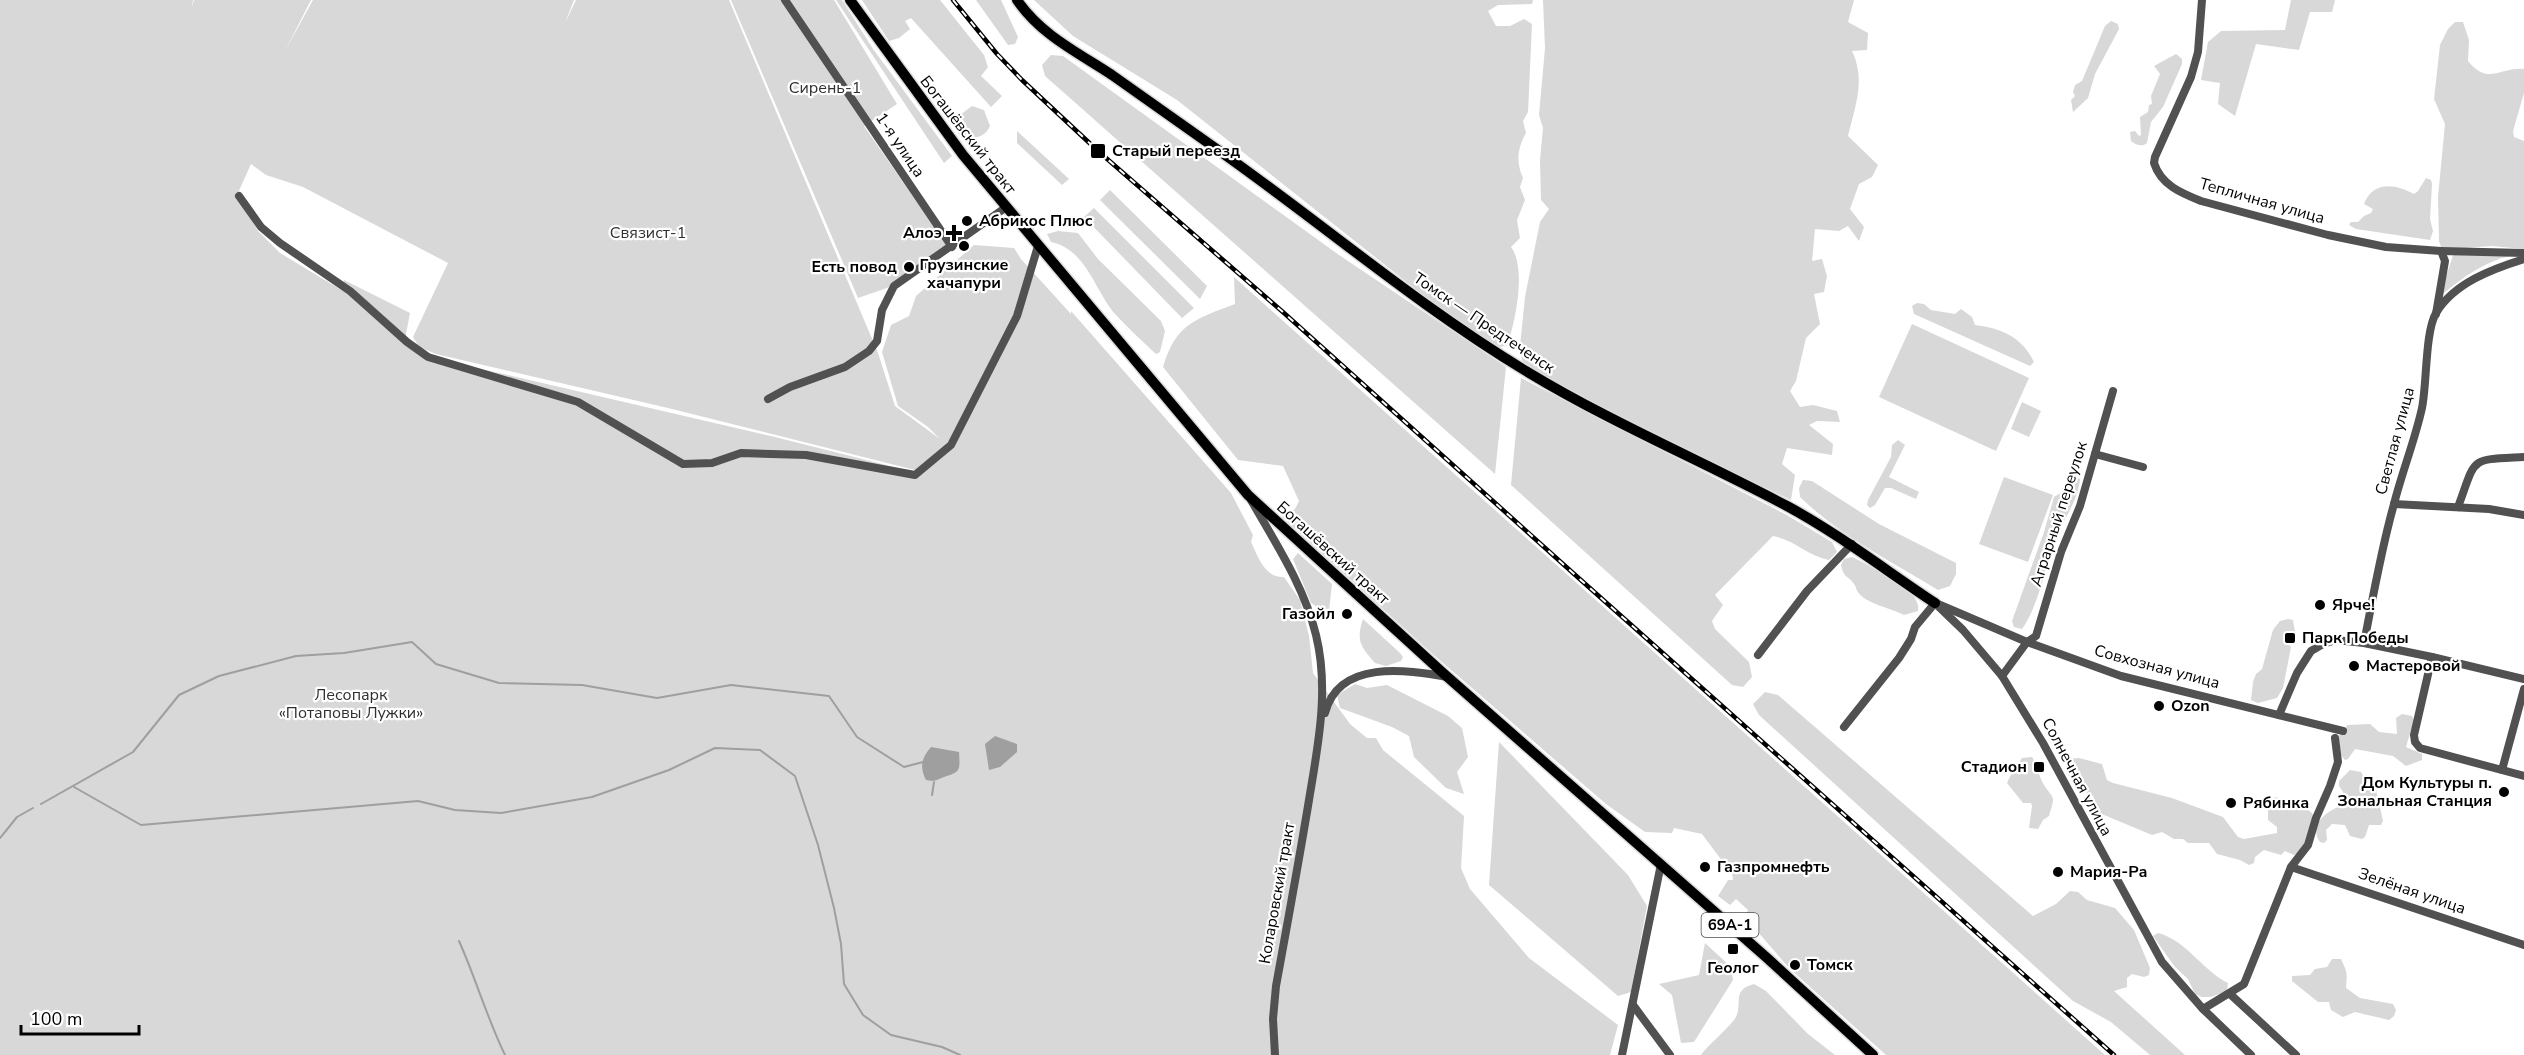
<svg xmlns="http://www.w3.org/2000/svg" width="2524" height="1055" viewBox="0 0 2524 1055" font-family="'Nunito Sans',sans-serif">
	<style>
		.green { fill: #d8d8d8; fill-rule: evenodd }
		.water { fill: #9f9f9f }
		.lines { fill: none; stroke-linecap: round; stroke-linejoin: round }
		.stream { stroke: #9f9f9f; stroke-width: 2 }
		.major-casing { stroke: #dbdbdb; stroke-width: 13 }
		.minor { stroke: #515151; stroke-width: 8 }
		.major { stroke: #000; stroke-width: 10 }
		.rail-casing { stroke: #000; stroke-width: 4.5 }
		.rail { stroke: #fff; stroke-width: 2; stroke-dasharray: 7; stroke-linecap: butt }
		.poi-dot { fill: #000; stroke: #fff; stroke-width: 2 }
		.labels { text-anchor: middle; dominant-baseline: central; stroke-width: 4.5; stroke-linejoin: round; paint-order: stroke }
		.shield { fill: #fff; stroke: #4c4c4c; stroke-width: 1.5 }
		.shield-label { font-size: 15px; font-weight: bold; fill: #000 }
		.park-label { font-size: 16px; fill: #2f2f2f; stroke: #fff }
		.street-label { font-size: 16px; fill: #000; stroke: #fff }
		.poi-label { font-size: 16px; font-weight: bold; fill: #000; stroke: #fff; text-anchor: start }
	</style>
	<rect width="100%" height="100%" fill="#fff"/>
	<!-- green -->
	<g class="green">
		<path d="M0 0H193L192 7 194 0H311L285 51 313 0H574L565 23 576 0H729L878 353 895 406 940 439 928 427 898 406 882 352 891 325 909 316 916 296 974 245 1014 248 1021 259 1071 314V311L1231 493 1253 535 1251 542C1258 556 1264 578 1284 577L1300 600 1309 636 1313 673 1350 724 1367 738H1376L1383 750 1464 816 1461 868 1470 889 1529 958 1618 1025 1610 1055H0ZM251 164 266 175 303 187 448 263 413 337 419 347 436 354 668 408 915 470 914 472 775 437 439 359 407 343 406 334 410 313 344 280 343 291 280 253 258 231 237 195Z"/>
		<path d="M731 0H834L897 104 864 126 948 247 887 288 858 298Z"/>
		<path d="M836 0H842L873 49 952 156 944 163Z"/>
		<path d="M862 0H940L984 55 988 67 981 76 1002 96 991 107 911 18 905 21 910 29 899 38 889 41Z"/>
		<path d="M976 0H1001L1018 37 1015 44 1008 45Z"/>
		<path d="M1034 0H1533L1532 4 1498 5 1488 11 1496 26H1510L1524 19 1532 24 1528 112 1523 121 1526 133C1517 149 1516 162 1523 178L1520 187 1525 200 1517 220 1520 238 1511 247C1527 268 1515 323 1507 346L1497 347 1438 307 1177 100 1073 36Z"/>
		<path d="M1543 0H1854L1848 22 1868 33 1867 50 1852 51C1866 80 1855 107 1848 136L1878 165 1872 177 1859 184 1850 209 1864 227 1859 241 1848 226 1839 231 1815 229 1812 261 1822 259 1827 276 1824 292 1814 294 1820 324 1806 338 1796 381 1790 391 1800 407 1813 405 1837 411 1840 422 1817 421 1809 425 1833 444 1832 455 1787 448 1782 464 1795 475 1791 500 1620 418 1523 365 1520 346 1525 297 1540 222 1549 209 1541 200 1540 160 1543 128 1539 115 1545 48Z"/>
		<path d="M2291 0H2335L2332 12H2310L2299 50 2256 44 2235 116 2218 104 2220 83 2201 80 2208 42 2221 31 2285 30Z"/>
		<path d="M2111 21 2118 24 2119 29 2095 74 2088 98 2073 112 2071 100 2075 96 2073 92 2075 85 2082 81 2105 26Z"/>
		<path d="M2455 22H2463L2469 40 2468 61C2488 86 2500 67 2524 69V93L2513 131 2514 137 2524 141V249L2492 246 2448 249 2441 247 2439 241 2438 197 2445 124 2434 99 2440 45 2448 29Z"/>
		<path d="M2176 54 2182 59V64L2163 107 2151 122 2147 143C2142 148 2135 144 2131 141L2130 132 2135 131 2139 136 2141 135 2140 117 2148 112 2149 105 2152 104 2151 96 2160 74 2154 66Z"/>
		<path d="M1051 55 1063 56 1339 255 1506 367 1495 474 1045 76 1042 65Z"/>
		<path d="M972 106 984 110 990 126C984 139 975 137 962 139L953 126 956 118Z"/>
		<path d="M1017 131 1069 179 1062 185 1017 143Z"/>
		<path d="M2426 178 2431 180 2432 184 2430 219 2433 231 2430 240 2356 229 2349 225 2351 222H2358L2364 216 2371 213 2373 209 2364 204C2373 180 2396 184 2414 194L2418 191Z"/>
		<path d="M1110 190 1207 286 1200 299 1100 200Z"/>
		<path d="M1094 208 1194 308 1182 318 1084 217Z"/>
		<path d="M1058 231 1078 233 1098 259 1161 321 1165 331 1160 352 1156 354C1142 341 1128 328 1115 314 1095 291 1086 249 1051 242L1047 234Z"/>
		<path d="M2453 255 2510 256C2486 261 2463 277 2444 293L2446 277Z"/>
		<path d="M1234 277 2105 1055H1886L1790 969 1757 931 1746 914 1748 910 1736 899 1730 905 1718 896 1728 880H1733L1732 874 1702 834 1674 828 1672 833 1645 832 1606 804 1428 650 1282 517 1295 509 1299 501 1283 466 1238 460 1163 367C1176 323 1196 319 1235 304Z"/>
		<path d="M1917 303 1924 304 1931 310 1955 314 1961 309 1972 317 1975 325C2001 328 2022 337 2034 362L2030 366 1914 314 1912 306Z"/>
		<path d="M1912 324 2029 378 1996 451 1879 397Z"/>
		<path d="M1521 378 1785 514 1832 542 1837 552 1829 560C1806 555 1795 540 1773 536L1715 595 1723 605 1712 621 1715 629 1749 662 1752 677 1743 687 1732 685 1511 485Z"/>
		<path d="M2022 402 2041 411 2029 437 2011 429Z"/>
		<path d="M1898 440 1905 445 1889 477 1919 492 1916 499 1891 488H1885L1875 505 1870 508 1867 505 1868 500 1891 457 1892 445Z"/>
		<path d="M2004 477 2053 495 2028 562 1979 544Z"/>
		<path d="M2075 477 2080 479C2078 501 2064 518 2056 538 2044 568 2040 603 2022 629L2014 627 2012 621 2044 532 2054 497 2067 489Z"/>
		<path d="M1803 480 1812 481 1879 524 1956 563V574L1950 586 1938 590C1892 562 1839 535 1800 497L1799 488Z"/>
		<path d="M1298 553 1332 584 1329 611 1325 612 1311 603 1293 559Z"/>
		<path d="M1852 557C1866 563 1904 586 1914 597 1917 601 1919 606 1918 611L1904 615C1891 608 1866 604 1858 592 1856 590 1856 586 1854 584 1848 575 1844 579 1841 565L1844 559Z"/>
		<path d="M1363 619 1400 653 1403 657 1401 661 1386 666 1375 663C1360 646 1356 640 1363 619Z"/>
		<path d="M2288 619 2293 620 2295 632 2286 640 2291 647 2283 688 2277 698 2258 703 2251 700 2253 682 2256 674 2262 669 2273 630 2280 621Z"/>
		<path d="M1355 684 1367 688 1387 685 1448 716 1462 728 1468 757 1457 772 1464 794 1446 788 1414 757 1409 736 1392 727 1340 708 1337 695Z"/>
		<path d="M1765 692 1778 695 2033 916 2056 904 2070 891 2078 892 2087 900 2115 908 2134 930 2150 968 2149 975 2144 977 2132 974 2127 978V987L2114 991 2185 1055H2150L2111 1022 2073 1001 1759 715 1753 704Z"/>
		<path d="M2402 714 2412 716 2414 720 2406 747 2422 754V760L2406 766 2393 756 2355 749 2348 759 2345 760 2339 753 2338 736 2343 734 2347 725 2370 724 2379 732 2397 734 2396 718Z"/>
		<path d="M1499 742 1628 875 1647 906 1631 992 1618 996 1489 885Z"/>
		<path d="M2032 757C2037 765 2039 777 2044 785 2055 801 2055 795 2049 816L2043 820 2038 829 2029 828 2032 806 2031 803H2023L2007 783C2011 773 2017 767 2022 758Z"/>
		<path d="M2079 758 2102 764 2107 780 2113 783 2172 798 2223 817 2238 837 2244 839 2277 833V827L2268 820V801L2275 797C2288 802 2306 804 2314 816 2310 830 2308 849 2294 855L2285 851 2281 855 2264 850 2255 857 2254 863 2249 865 2240 860 2217 854 2209 843H2188L2183 839H2174L2162 832 2152 835 2097 812C2094 792 2095 796 2077 789 2071 778 2062 771 2068 759Z"/>
		<path d="M2350 770 2361 772 2366 780 2376 790 2383 821 2381 825H2369L2365 837 2362 839 2350 836 2345 825 2332 824 2326 830 2327 840 2324 843 2320 842C2308 824 2327 811 2343 805V792L2339 786V781Z"/>
		<path d="M2158 933C2186 940 2203 971 2228 983L2227 991 2211 997H2202L2195 994 2188 979 2175 967 2153 936Z"/>
		<path d="M1705 943 1731 967 1733 980 1694 1042 1681 1043 1672 995 1659 984 1699 975Z"/>
		<path d="M2332 959H2341C2348 974 2347 973 2346 988L2360 998 2393 1004 2396 1010 2394 1016 2389 1020 2355 1012 2343 1017 2331 1010 2329 1002H2318L2292 981V976L2310 975 2315 969 2327 967Z"/>
		<path d="M1754 984 1766 991 1808 1034 1835 1055H1701C1709 1044 1730 1027 1736 1017 1743 1003 1731 990 1754 984Z"/>
	</g>
	<!-- water -->
	<g class="water">
		<path d="M995 736 1017 744V752L1000 767 989 770 985 744Z"/>
		<path d="M931 747 959 752C960 770 961 772 944 777 936 780 935 782 926 780 919 767 922 757 931 747Z"/>
	</g>
	<g class="lines">
		<!-- stream -->
		<g class="stream">
			<path d="M74 787 141 825 418 801 455 810 501 813 592 797 669 770 715 748 760 750 795 776 818 845 834 908 841 944 844 984 863 1015 891 1035 942 1047 960 1055"/>
			<path d="M932 795 934 782"/>
			<path d="M41 804 133 752 179 695 219 676 296 656 344 653 412 642 436 664 499 683 582 685 657 698 731 685 829 696 857 737 904 767 923 762"/>
			<path d="M0 838 17 817 33 808"/>
			<path d="M459 941C476 979 487 1018 505 1055"/>
		</g>
		<!-- major casing -->
		<g class="major-casing">
			<g id="major">
				<path d="M850 0 963 155 1248 495 1443 673 1766 957 1873 1055"/>
				<path d="M1017 0C1041 35 1077 52 1112 75 1145 98 1178 122 1211 145 1317 219 1415 304 1526 371 1610 422 1700 460 1787 506 1839 534 1885 570 1935 603"/>
			</g>
		</g>
		<!-- minor -->
		<g class="minor">
			<path d="M785 0 952 247"/>
			<path d="M2202 0 2198 52 2191 77 2155 157 2154 163C2161 185 2181 193 2201 201L2328 235 2386 247 2441 251 2445 261 2436 314"/>
			<path d="M239 196 261 227 280 243 350 291 407 342 428 357 578 402 683 464 712 463 741 453 806 455 915 475 951 445 1017 316 1038 246"/>
			<path d="M2441 251 2524 253"/>
			<path d="M768 399 790 387 845 367 869 351 877 341 882 310 894 286 1005 208"/>
			<path d="M2095 454 2143 467"/>
			<path d="M1251 500C1276 544 1304 586 1316 635 1330 692 1317 750 1308 806 1298 866 1287 926 1276 986L1273 1019 1275 1055"/>
			<path d="M2394 504 2489 509 2524 515"/>
			<path d="M2458 507C2477 456 2468 460 2524 457"/>
			<path d="M1935 603 1963 630 2002 676 2043 743 2162 962 2203 1009 2251 1055"/>
			<path d="M1938 604 2027 642 2121 676 2343 731"/>
			<path d="M2364 643C2373 597 2381 550 2394 504 2402 472 2415 440 2422 408 2427 384 2425 332 2436 313 2454 283 2492 269 2524 259"/>
			<path d="M1758 655 1807 591 1852 544"/>
			<path d="M2432 657 2414 735 2415 742 2420 748 2524 776"/>
			<path d="M2002 676 2027 642 2036 636 2061 552 2080 506 2113 391"/>
			<path d="M1325 713C1339 659 1406 670 1448 677"/>
			<path d="M2279 715 2297 673 2311 651 2323 644 2336 640 2364 643 2432 657 2524 679"/>
			<path d="M1844 727 1899 658 1911 639 1915 627 1935 603"/>
			<path d="M2502 770 2524 689"/>
			<path d="M2291 867 2524 945"/>
			<path d="M2230 994 2296 1055"/>
			<path d="M1633 1005 1670 1055"/>
			<path d="M2203 1009 2244 984 2291 867 2308 845 2316 818 2330 786 2338 762 2335 738"/>
			<path d="M1622 1055 1661 864"/>
		</g>
		<!-- major -->
		<use href="#major" class="major"/>
		<!-- rail casing -->
		<g class="rail-casing">
			<path id="rail" d="M953 0 997 54 1022 80 1098 151 1284 313 1573 573 2114 1055"/>
		</g>
		<!-- rail -->
		<use href="#rail" class="rail"/>
	</g>
	<!-- markers -->
	<g class="poi-dot">
		<rect x="1090" y="143" width="16" height="16" rx="3"/>
		<circle cx="967" cy="221" r="6"/>
		<path d="M951 224h6v6h6v6h-6v6h-6v-6h-6v-6h6z"/>
		<circle cx="964" cy="246" r="6"/>
		<circle cx="909" cy="267" r="6"/>
		<circle cx="2320" cy="605" r="6"/>
		<circle cx="1347" cy="614" r="6"/>
		<rect x="2284" y="632" width="12" height="12" rx="3"/>
		<circle cx="2354" cy="666" r="6"/>
		<circle cx="2159" cy="706" r="6"/>
		<rect x="2033" y="761" width="12" height="12" rx="3"/>
		<circle cx="2504" cy="792" r="6"/>
		<circle cx="2231" cy="803" r="6"/>
		<circle cx="1705" cy="867" r="6"/>
		<circle cx="2058" cy="872" r="6"/>
		<rect x="1727" y="943" width="12" height="12" rx="3"/>
		<circle cx="1795" cy="965" r="6"/>
	</g>
	<g class="labels">
		<!-- shield labels -->
		<rect class="shield" x="1701.5" y="913" width="57" height="24" rx="4.5"/>
		<g class="shield-label">
			<text x="1730" y="925">69А-1</text>
		</g>
		<!-- park labels -->
		<g class="park-label">
			<text x="825" y="88">Сирень-1</text>
			<text x="648" y="233">Связист-1</text>
			<text x="351" y="695">Лесопарк<tspan x="351" dy="18">«Потаповы Лужки»</tspan></text>
		</g>
		<!-- street labels -->
		<g class="street-label">
			<text transform="translate(968 135) rotate(52)">Богашёвский тракт</text>
			<text transform="translate(900 145) rotate(56)">1-я улица</text>
			<text transform="translate(2262 201) rotate(16)">Тепличная улица</text>
			<text transform="translate(1484 323) rotate(34)">Томск — Предтеченск</text>
			<text transform="translate(2395 441) rotate(-75)">Светлая улица</text>
			<text transform="translate(2059 514) rotate(-72)">Аграрный переулок</text>
			<text transform="translate(1333 553) rotate(42)">Богашёвский тракт</text>
			<text transform="translate(2157 667) rotate(15)">Совхозная улица</text>
			<text transform="translate(2077 777) rotate(62)">Солнечная улица</text>
			<text transform="translate(2412 891) rotate(19)">Зелёная улица</text>
			<text transform="translate(1277 893) rotate(-80)">Коларовский тракт</text>
		</g>
		<!-- poi labels -->
		<g class="poi-label">
			<text x="1112" y="151">Старый переезд</text>
			<text x="979" y="221">Абрикос Плюс</text>
			<text x="942" y="233" text-anchor="end">Алоэ</text>
			<text x="964" y="265" text-anchor="middle">Грузинские<tspan x="964" dy="18">хачапури</tspan></text>
			<text x="897" y="267" text-anchor="end">Есть повод</text>
			<text x="2332" y="605">Ярче!</text>
			<text x="1335" y="614" text-anchor="end">Газойл</text>
			<text x="2302" y="638">Парк Победы</text>
			<text x="2366" y="666">Мастеровой</text>
			<text x="2171" y="706">Ozon</text>
			<text x="2027" y="767" text-anchor="end">Стадион</text>
			<text x="2492" y="783" text-anchor="end">Дом Культуры п.<tspan x="2492" dy="18">Зональная Станция</tspan></text>
			<text x="2243" y="803">Рябинка</text>
			<text x="1717" y="867">Газпромнефть</text>
			<text x="2070" y="872">Мария-Ра</text>
			<text x="1807" y="965">Томск</text>
			<text x="1733" y="968" text-anchor="middle">Геолог</text>
		</g>
	</g>
	<!-- scale -->
	<path d="M21 1025v9h118v-9" fill="none" stroke="#000000" stroke-width="3"/>
	<text x="30" y="1025" font-size="18" fill="#000000" stroke="#ffffff" stroke-width="4.5" paint-order="stroke">100 m</text>
</svg>
